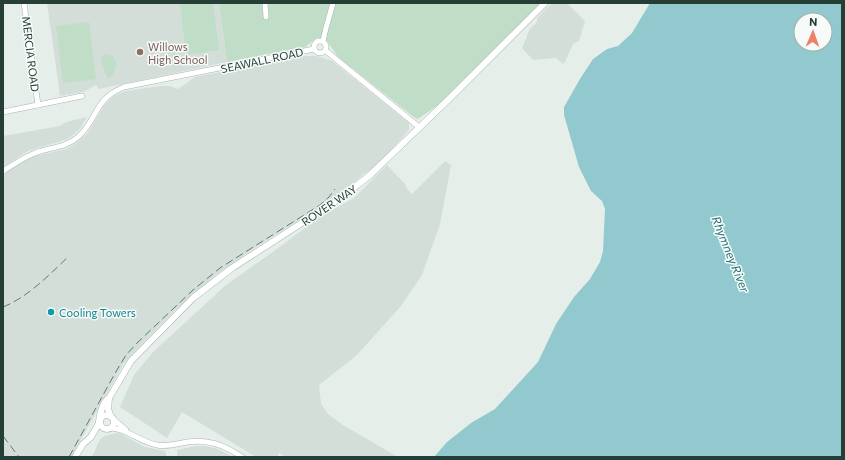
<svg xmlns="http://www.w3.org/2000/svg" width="845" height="460" viewBox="0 0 845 460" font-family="Commissioner,sans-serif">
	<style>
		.built { fill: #d4ded9 }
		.green { fill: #c0ddc7 }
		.water { fill: #92c9cf; fill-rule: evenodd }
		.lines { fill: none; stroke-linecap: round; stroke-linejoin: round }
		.minor-casing { stroke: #a8b6b1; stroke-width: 6 }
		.tertiary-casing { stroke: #a8b6b1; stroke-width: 7 }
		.minor { stroke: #fff; stroke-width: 5 }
		.tertiary { stroke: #fff; stroke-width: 6 }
		.rail { stroke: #607a72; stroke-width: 1; stroke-dasharray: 8 4; stroke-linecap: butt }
		.education-dot { fill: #8d6e63; stroke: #f6faf8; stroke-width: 1.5 }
		.culture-dot { fill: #0f9aa8; stroke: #f6faf8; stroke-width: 1.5 }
		.labels { text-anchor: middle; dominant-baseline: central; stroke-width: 3; stroke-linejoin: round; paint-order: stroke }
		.education-label { font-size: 11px; fill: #785e54; stroke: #f6faf8; text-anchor: start }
		.street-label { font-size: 11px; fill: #253f37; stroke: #f6faf8 }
		.culture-label { font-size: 11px; fill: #0d838f; stroke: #f6faf8; text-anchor: start }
		.water-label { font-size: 12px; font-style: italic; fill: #226f78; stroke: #f6faf8 }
	</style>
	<rect width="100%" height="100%" fill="#e6eeea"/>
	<!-- built -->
	<g class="built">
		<path d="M47 3H219L227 62 99 89 96 85 83 92 60 96Z"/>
		<path d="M552 3H567L585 21 579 41 573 44 565 62 563 64 556 58 533 60 522 48 530 29 537 22V18Z"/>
		<path d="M303 56H317L332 61 409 123V130L386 156 372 169 365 173 340 194 250 251 216 275 175 310 132 354 123 365 71 457H3V174L31 157 66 149 74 145 87 134 105 104 115 96 125 91 160 86H170L178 89 195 77Z"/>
		<path d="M87 117 80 129 68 139 28 151 3 167V136L60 126 66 122Z"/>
		<path d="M445 161 451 165 440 224 422 275 401 306 357 355 319 385 321 404 328 414 343 425 398 457H286L279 453 277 457H256L182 412 167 438 120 407 134 375 153 352 226 285 270 254 321 216 354 198 387 165 406 185 405 186 412 194Z"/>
		<path d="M117 433 121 434 145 447 165 451 167 457H92L100 439 105 436Z"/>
		<path d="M196 446H206L218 449 233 457H177V450Z"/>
	</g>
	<!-- green -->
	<g class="green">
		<path d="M190 3H213L219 50 186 55 180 4Z"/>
		<path d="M219 3H542L445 100 418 119 415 118 338 57 327 41 322 38H317L305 47 227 62Z"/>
		<path d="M89 22 96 79 63 83 56 26Z"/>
		<path d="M106 54 112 56 116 61C116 67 114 75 109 78L107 77 101 61 102 57Z"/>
	</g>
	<!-- water -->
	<path class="water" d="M650 3H842V457H434L447 442 471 423 495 409 538 362 556 324 574 297 590 279 600 262 603 251 605 209 602 201 591 191 579 167 564 115V107L580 79 593 59 607 49 618 46 632 33ZM801 20H825V44H801Z"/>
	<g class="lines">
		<!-- minor casing -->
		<g class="minor-casing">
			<g id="minor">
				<path d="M24 3 38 105"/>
				<path d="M265 3 266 17"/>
				<circle cx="320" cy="47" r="6"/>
				<path d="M323 41 326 28 333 3"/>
				<path d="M326 51 419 127"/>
				<path d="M3 112 82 96"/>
				<path d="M3 171C13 165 24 157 35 153 50 147 66 148 78 137 98 119 94 99 124 87L314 49"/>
				<path d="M113 419 126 430"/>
				<path d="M111 428C128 429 140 442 157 445 167 447 177 444 187 442 209 439 224 445 242 457"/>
			</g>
		</g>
		<!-- tertiary casing -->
		<g class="tertiary-casing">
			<g id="tertiary">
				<path d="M109 398 108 409 111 417"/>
				<circle cx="107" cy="422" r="7"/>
				<path d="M99 422C100 413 102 403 109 398L131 361 193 298 232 268 339 199 369 176 449 99 545 3"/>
				<path d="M75 457 83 444 91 437 99 423"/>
			</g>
		</g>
		<!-- minor -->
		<use href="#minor" class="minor"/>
		<!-- tertiary -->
		<use href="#tertiary" class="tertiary"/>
		<!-- rail -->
		<g class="rail">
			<path d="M3 307C28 297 49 275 68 257"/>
			<path d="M3 436 19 457"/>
			<path d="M69 457 114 375 126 355 138 342 193 290 220 268 320 205 329 197 335 189"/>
		</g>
	</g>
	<!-- markers -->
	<circle class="education-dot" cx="140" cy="52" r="4"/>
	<circle class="culture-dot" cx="51" cy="312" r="4"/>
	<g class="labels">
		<!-- education labels -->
		<g class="education-label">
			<text x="148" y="46">Willows<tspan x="148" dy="13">High School</tspan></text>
		</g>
		<!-- street labels -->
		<g class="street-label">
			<text transform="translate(31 54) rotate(83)">MERCIA ROAD</text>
			<text transform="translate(262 60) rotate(-12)">SEAWALL ROAD</text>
			<text transform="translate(329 205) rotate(-34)">ROVER WAY</text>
		</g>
		<!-- culture labels -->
		<g class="culture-label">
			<text x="59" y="312">Cooling Towers</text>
		</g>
		<!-- water labels -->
		<g class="water-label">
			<text transform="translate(731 254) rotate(68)">Rhymney River</text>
		</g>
	</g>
	<!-- border -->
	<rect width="845" height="460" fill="none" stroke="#253f37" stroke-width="8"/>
	<!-- north arrow -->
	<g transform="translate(813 32) rotate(2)"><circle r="19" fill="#f6faf8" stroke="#a2afab"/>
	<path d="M0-3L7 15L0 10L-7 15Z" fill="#ea8168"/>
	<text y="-6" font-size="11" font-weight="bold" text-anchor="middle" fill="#253f37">N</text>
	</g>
</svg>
